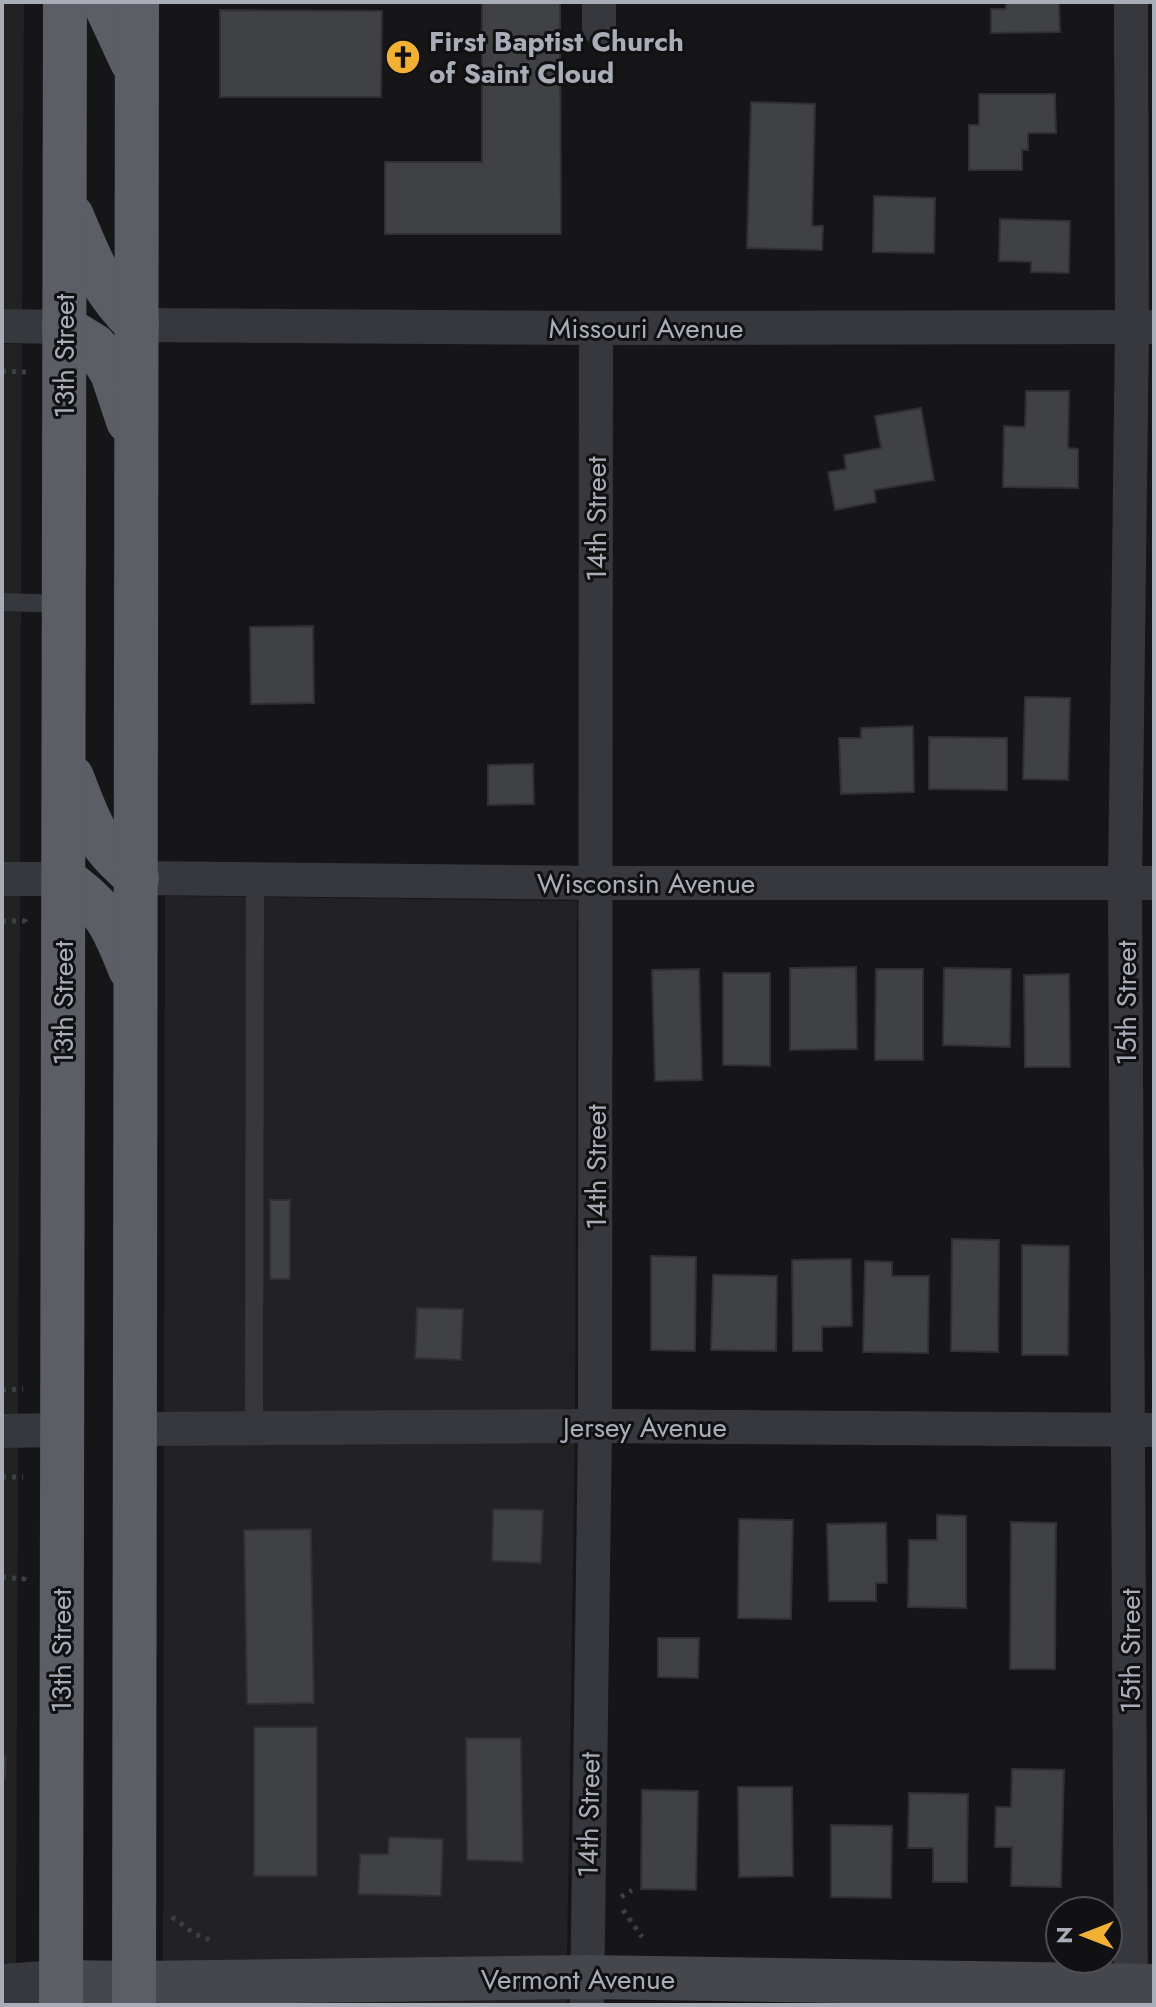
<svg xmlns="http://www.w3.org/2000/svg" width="1156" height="2007" viewBox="0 0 1156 2007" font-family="Jost,sans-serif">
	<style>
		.built { fill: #222225 }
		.building { fill: #404145; stroke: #303034; stroke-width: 2 }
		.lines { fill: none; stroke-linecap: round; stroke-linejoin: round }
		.path { stroke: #3d3f44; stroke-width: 5; stroke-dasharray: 4 6; stroke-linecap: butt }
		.service { stroke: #37383d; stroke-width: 18 }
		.minor { stroke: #37383d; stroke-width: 34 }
		.tertiary { stroke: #37383d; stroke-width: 44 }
		.secondary { stroke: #45474d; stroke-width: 44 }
		.trunk { stroke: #5b5e65; stroke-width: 44 }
		.labels { text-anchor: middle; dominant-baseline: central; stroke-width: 6; stroke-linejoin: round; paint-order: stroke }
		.poi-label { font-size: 28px; font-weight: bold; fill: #a8adb8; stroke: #111113; text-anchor: start }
		.street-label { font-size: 28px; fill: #a8adb8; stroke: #111113 }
	</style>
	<rect width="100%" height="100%" fill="#161618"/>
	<!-- built -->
	<g class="built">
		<path d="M2 2H24L22 310H2Z"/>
		<path d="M2 344H22L20 862H2Z"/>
		<path d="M2 896H20L18 1414H2Z"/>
		<path d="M165 896 577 901 575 1426 567 1960 163 1966Z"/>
		<path d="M2 1448H18L16 1965H2Z"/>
		<path d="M567 1995V2005H163V2001Z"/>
	</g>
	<!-- building -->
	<g class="building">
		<path d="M482 2H560L561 234H385V162H482Z"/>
		<path d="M1006 2H1059L1060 32 991 33V9H1006Z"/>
		<path d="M220 10 382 11 381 97H220Z"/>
		<path d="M979 94H1055L1056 133H1028V150H1022V170H969V125H979Z"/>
		<path d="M751 102 815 104 812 226H823L822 250 747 248Z"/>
		<path d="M874 196 935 198 934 253 873 252Z"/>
		<path d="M1000 219 1070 221 1069 273 1031 272V262L999 261Z"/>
		<path d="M1026 391H1069L1068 448 1078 449V488L1003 487 1004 426 1025 427Z"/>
		<path d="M921 408 934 480 874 490 876 502 835 510 828 472 846 469 844 455 881 448 875 416Z"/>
		<path d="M313 626 314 703 251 704 250 627Z"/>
		<path d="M1025 697 1070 698 1068 780 1023 779Z"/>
		<path d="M913 726 914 792 841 794 839 738H861V728Z"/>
		<path d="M929 737 1007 738V790L929 789Z"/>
		<path d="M533 764 534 804 488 805V765Z"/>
		<path d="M856 967 857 1049 790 1050V968Z"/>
		<path d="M944 968 1011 969 1010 1047 943 1045Z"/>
		<path d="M699 969 702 1080 655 1081 652 970Z"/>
		<path d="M876 969H923V1060H875Z"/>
		<path d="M723 973H770V1066L723 1065Z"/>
		<path d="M1069 974 1070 1067H1025L1024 975Z"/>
		<rect x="270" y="1200" width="20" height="79"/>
		<path d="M952 1239 999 1240 998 1352 951 1351Z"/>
		<path d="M1022 1245 1069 1246 1068 1355H1022Z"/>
		<path d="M651 1256 696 1257 695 1351 651 1350Z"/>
		<path d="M851 1259 852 1326 822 1327V1351H793L792 1260Z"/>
		<path d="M865 1261 892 1262V1276H929L928 1353 863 1352Z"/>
		<path d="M713 1275 777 1276 776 1351 711 1350Z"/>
		<path d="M417 1308 463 1309 461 1360 415 1358Z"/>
		<path d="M493 1509 543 1510 541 1563 492 1561Z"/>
		<path d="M937 1515 966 1516V1608L908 1607 909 1540H937Z"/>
		<path d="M739 1519 793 1520 791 1619 738 1618Z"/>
		<path d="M1011 1522 1056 1523 1055 1669H1010Z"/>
		<path d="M886 1523 887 1583H876V1601H829L827 1524Z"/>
		<path d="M311 1529 314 1703 247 1704 244 1530Z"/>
		<path d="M658 1638H699L698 1678 658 1677Z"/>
		<rect x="254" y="1727" width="63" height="149"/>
		<path d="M466 1738H521L523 1862 467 1860Z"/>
		<path d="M2 1756H6L5 1778H2Z"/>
		<path d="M1012 1769 1064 1770 1061 1887 1011 1886 1012 1847H995L996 1807H1011Z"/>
		<path d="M738 1787H792L793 1876 739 1877Z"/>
		<path d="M642 1790 698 1791 696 1890 641 1889Z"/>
		<path d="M909 1793 968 1794 967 1882H933V1848H908Z"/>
		<path d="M831 1825 892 1826 891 1898 831 1897Z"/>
		<path d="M389 1837 443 1839 441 1896 358 1894 360 1854H388Z"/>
	</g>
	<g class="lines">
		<!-- path -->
		<g class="path">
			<path d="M2 371 27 372"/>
			<path d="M2 921H25V923"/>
			<path d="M2 1390 23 1389"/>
			<path d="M2 1477H23"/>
			<path d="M2 1577 24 1579V1576"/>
			<path d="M621 1897 632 1890"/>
			<path d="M623 1910 642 1937"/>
			<path d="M172 1917 195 1934 215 1942"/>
		</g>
		<!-- service -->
		<g class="service">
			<path d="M2 602 63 604"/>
			<path d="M254 1428 255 880"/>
		</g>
		<!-- minor -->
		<g class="minor">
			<path d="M599 2V28"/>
			<path d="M137 325 596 328 1154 327"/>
			<path d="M2 326 64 327"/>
			<path d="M137 878 597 883H1154"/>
			<path d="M2 879H64"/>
			<path d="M136 1429 595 1426 1154 1430"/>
			<path d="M2 1431 61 1430"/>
			<path d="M587 2005 595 1426 596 328"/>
			<path d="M1131 2005 1125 883 1132 327 1131 2"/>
		</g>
		<!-- tertiary -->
		<path class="tertiary" d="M2 1986 61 1982"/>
		<!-- secondary -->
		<path class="secondary" d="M61 1982 134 1983 587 1977 1154 1986"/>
		<!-- trunk -->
		<g class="trunk">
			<path d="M104 2 132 62"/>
			<path d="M72 216C92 263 100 288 137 325"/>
			<path d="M64 327 95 346 112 373 128 421"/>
			<path d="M72 777C90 825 96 844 137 878"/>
			<path d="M64 879C105 908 112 923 130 969"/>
			<path d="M61 2005 65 2"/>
			<path d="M134 2005 137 2"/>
		</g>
	</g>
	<!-- icons -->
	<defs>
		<g id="church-disc" transform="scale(1.8)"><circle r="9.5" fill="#f2b134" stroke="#111113"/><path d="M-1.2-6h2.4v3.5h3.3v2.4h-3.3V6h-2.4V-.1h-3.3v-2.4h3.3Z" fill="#111"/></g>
	</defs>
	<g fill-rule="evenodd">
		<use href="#church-disc" x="403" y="57"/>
	</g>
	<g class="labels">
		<!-- poi labels -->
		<g class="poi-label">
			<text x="429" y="41">First Baptist Church<tspan x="429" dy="32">of Saint Cloud</tspan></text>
		</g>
		<!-- street labels -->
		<g class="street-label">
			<text x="646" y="328">Missouri Avenue</text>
			<text transform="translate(64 356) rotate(-90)">13th Street</text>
			<text transform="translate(596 519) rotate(-90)">14th Street</text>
			<text x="646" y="883">Wisconsin Avenue</text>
			<text transform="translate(63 1003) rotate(-90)">13th Street</text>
			<text transform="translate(1126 1003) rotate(-90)">15th Street</text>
			<text transform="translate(596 1167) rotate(-90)">14th Street</text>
			<text x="645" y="1427">Jersey Avenue</text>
			<text transform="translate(61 1651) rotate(-90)">13th Street</text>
			<text transform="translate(1130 1651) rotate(-90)">15th Street</text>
			<text transform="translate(589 1815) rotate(-89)">14th Street</text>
			<text x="578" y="1979">Vermont Avenue</text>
		</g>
	</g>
	<!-- border -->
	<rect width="1156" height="2007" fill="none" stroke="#a8adb8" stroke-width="8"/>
	<!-- north arrow -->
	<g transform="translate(1084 1935) rotate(270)"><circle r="38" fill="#111113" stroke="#4d4f55" stroke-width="2"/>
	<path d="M0-6L14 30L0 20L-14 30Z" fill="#f2b134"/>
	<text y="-12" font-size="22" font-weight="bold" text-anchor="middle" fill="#a8adb8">N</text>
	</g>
</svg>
